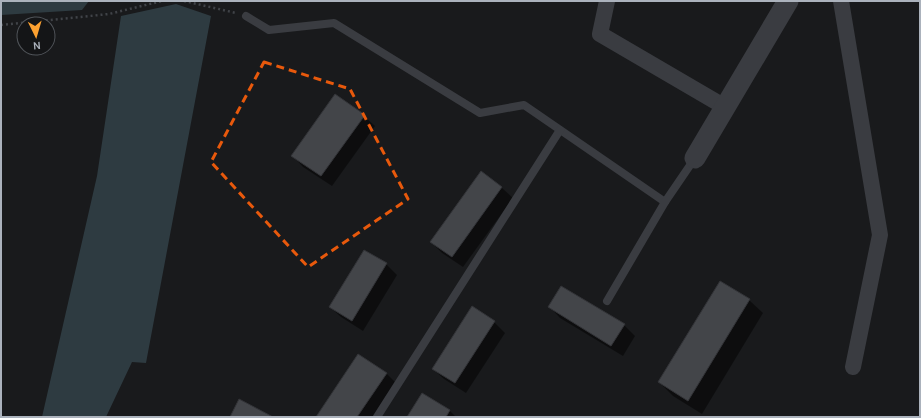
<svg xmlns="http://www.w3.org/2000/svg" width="921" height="418" viewBox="0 0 921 418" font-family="Karla,sans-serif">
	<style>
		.water { fill: #2e3b41 }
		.shadow { fill: #0007 }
		.building { fill: #434549; stroke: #333438 }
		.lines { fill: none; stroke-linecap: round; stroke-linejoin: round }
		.path { stroke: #404348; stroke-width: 2.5; stroke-dasharray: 2 3; stroke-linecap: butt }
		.service { stroke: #3a3c41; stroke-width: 8 }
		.minor { stroke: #3a3c41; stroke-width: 16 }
		.tertiary { stroke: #3a3c41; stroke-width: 21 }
		.marked { fill: none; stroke: #e8590c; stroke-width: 3; stroke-dasharray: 8 5; stroke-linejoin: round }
	</style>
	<rect width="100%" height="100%" fill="#191a1c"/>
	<!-- water -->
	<g class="water">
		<path d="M1 1H89L82 10 1 15Z"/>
		<path d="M176 4 211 16 146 363 132 362 106 417H42L97 176 121 16Z"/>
	</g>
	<!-- shadow -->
	<g class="shadow">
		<path d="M364 116 375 126 332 186 303 167 293 156Z"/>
		<path d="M481 173 502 188 513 198 463 267 442 253 431 242Z"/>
		<path d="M364 251 386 264 397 275 363 331 341 317 330 307Z"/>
		<path d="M749 300 763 313 702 414 673 396 659 382Z"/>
		<path d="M550 307 624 325 635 336 623 356 560 318Z"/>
		<path d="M494 322 505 333 466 393 444 379 433 369Z"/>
		<path d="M359 355 387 374 400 387 380 417H317Z"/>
		<path d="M422 394 450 411 456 417H408Z"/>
	</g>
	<!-- building -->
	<g class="building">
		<path d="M335 94 365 115 321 176 291 156Z"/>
		<path d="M481 171 502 187 452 257 430 242Z"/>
		<path d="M364 250 387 263 352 321 329 307Z"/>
		<path d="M720 281 750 299 688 401 658 382Z"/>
		<path d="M561 286 625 324 611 346 548 307Z"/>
		<path d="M472 306 495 321 455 383 432 369Z"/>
		<path d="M358 354 387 373 357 417H316Z"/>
		<path d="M422 393 450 410 446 417H407Z"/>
		<path d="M239 399 273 417H230Z"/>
	</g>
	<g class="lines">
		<!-- path -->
		<g class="path">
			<path d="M184 1 236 13"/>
			<path d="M1 25 109 14 162 1"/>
		</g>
		<!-- service -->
		<g class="service">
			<path d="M246 16 269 30 334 23 480 113 524 105 665 202"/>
			<path d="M607 301 665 202 695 158"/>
			<path d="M377 417 560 130"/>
		</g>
		<!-- minor -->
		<g class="minor">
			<path d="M607 1 600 34 725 107"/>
			<path d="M841 1 880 235 853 367"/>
		</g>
		<!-- tertiary -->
		<path class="tertiary" d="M695 158 788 1"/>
	</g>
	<!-- marked area -->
	<path class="marked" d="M264 62 350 89 408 199 308 267 211 162Z"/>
	<!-- border -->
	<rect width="921" height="418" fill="none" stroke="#abb2bc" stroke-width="4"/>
	<!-- north arrow -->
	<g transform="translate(36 36) rotate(175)"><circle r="19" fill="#141517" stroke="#505459"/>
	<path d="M0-3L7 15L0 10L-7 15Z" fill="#fca131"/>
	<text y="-6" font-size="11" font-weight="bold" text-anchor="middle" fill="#abb2bc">N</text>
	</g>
</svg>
